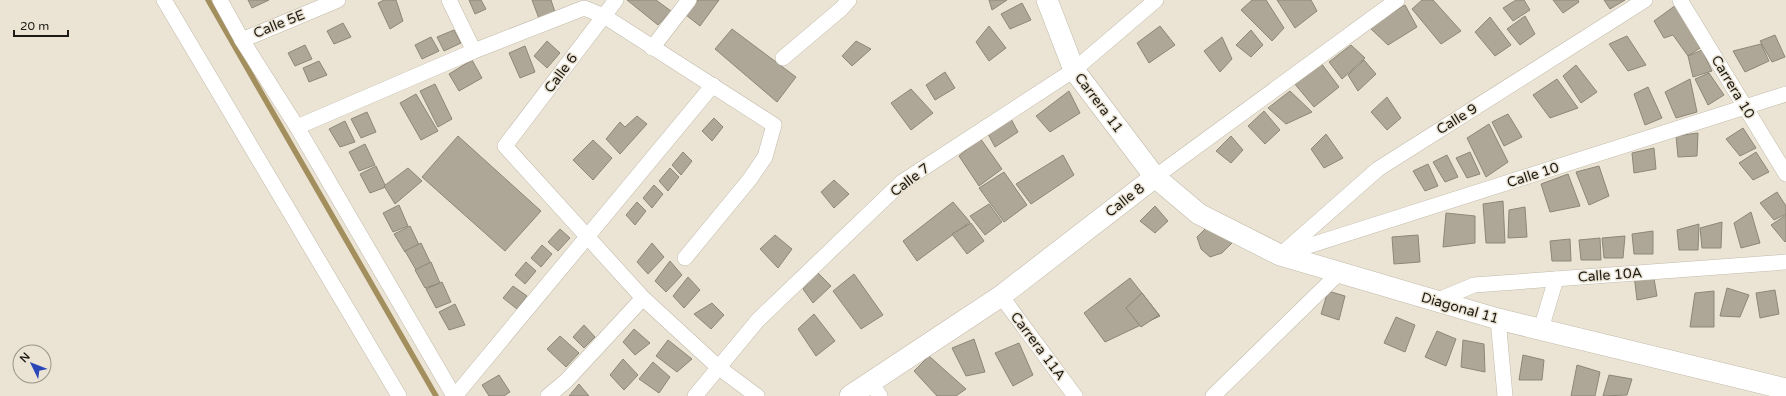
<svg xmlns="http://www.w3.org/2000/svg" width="1786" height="396" viewBox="0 0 1786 396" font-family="'Varela Round',sans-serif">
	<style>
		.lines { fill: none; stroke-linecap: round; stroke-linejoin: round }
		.stream { stroke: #a38e5d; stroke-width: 5.5 }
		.building { fill: #aea797; stroke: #8d8778 }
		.street-casing { stroke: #c1baaa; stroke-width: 16 }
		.secondary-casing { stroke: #c1baaa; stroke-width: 22 }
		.street { stroke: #fff; stroke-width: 15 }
		.secondary { stroke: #fff; stroke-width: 21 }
		.labels { text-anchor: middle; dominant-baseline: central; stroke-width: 3; stroke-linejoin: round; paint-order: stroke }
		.street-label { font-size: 14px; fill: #1d1b15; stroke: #ebe4d4 }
	</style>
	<rect width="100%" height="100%" fill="#ebe4d4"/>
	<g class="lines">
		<!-- stream -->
		<path class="stream" d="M208 0 436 396"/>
	</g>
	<!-- building -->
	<g class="building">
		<path d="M248 0H269L252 8Z"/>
		<path d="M384 0H396L403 21 390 29 378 3Z"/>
		<path d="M469 0H481L486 9 475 14Z"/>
		<path d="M532 0H551L557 18 541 24Z"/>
		<path d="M627 0H656L671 11 658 25Z"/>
		<path d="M698 0H719L700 26 686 15Z"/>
		<path d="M989 0H1007L992 10Z"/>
		<path d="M1252 0H1266L1284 28 1272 41 1241 10Z"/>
		<path d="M1277 0H1311L1317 11 1295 28Z"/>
		<path d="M1422 0H1433L1461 31 1441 44 1412 9Z"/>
		<path d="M1516 0H1524L1530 10 1513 21 1503 8Z"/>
		<path d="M1553 0H1578L1579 2 1563 13Z"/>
		<path d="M1604 0H1625L1610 9Z"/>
		<path d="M1022 3 1031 20 1010 29 1001 14Z"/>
		<path d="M1405 5 1417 27 1388 45 1369 27Z"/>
		<path d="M1676 5 1700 48 1688 56 1673 35 1664 38 1654 21Z"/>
		<path d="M1525 16 1535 34 1520 45 1507 29Z"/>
		<path d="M1490 17 1511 45 1495 56 1475 32Z"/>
		<path d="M343 23 351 37 334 44 327 31Z"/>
		<path d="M989 26 1006 48 989 61 976 42Z"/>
		<path d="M1160 26 1175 45 1149 63 1137 43Z"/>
		<path d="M732 29 796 77 777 102 715 49Z"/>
		<path d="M454 30 461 43 444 51 437 37Z"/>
		<path d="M1251 30 1263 45 1251 57 1236 45Z"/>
		<path d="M1775 35 1785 57 1772 62 1760 41Z"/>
		<path d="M1627 36 1646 65 1628 71 1609 44Z"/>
		<path d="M431 37 439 51 422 59 415 45Z"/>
		<path d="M1222 37 1232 59 1220 72 1204 51Z"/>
		<path d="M547 41 560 53 547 68 534 56Z"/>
		<path d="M856 41 871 49 852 66 842 56Z"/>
		<path d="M1761 44 1769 61 1745 72 1733 51Z"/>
		<path d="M305 45 312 59 295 66 288 53Z"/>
		<path d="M1351 45 1365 58 1342 79 1329 62Z"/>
		<path d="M525 46 535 72 520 78 509 53Z"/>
		<path d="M1702 50 1712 71 1693 77 1688 56Z"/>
		<path d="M472 60 482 78 459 91 449 74Z"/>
		<path d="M1364 60 1376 74 1358 91 1348 75Z"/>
		<path d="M319 61 327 75 309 82 303 68Z"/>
		<path d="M1321 63 1339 87 1314 107 1294 83Z"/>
		<path d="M1576 65 1597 92 1581 103 1563 76Z"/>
		<path d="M945 72 955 88 935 100 926 85Z"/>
		<path d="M1709 73 1724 95 1708 105 1695 79Z"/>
		<path d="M1557 79 1578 108 1550 118 1533 95Z"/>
		<path d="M1690 79 1697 112 1676 118 1665 92Z"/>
		<path d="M435 84 452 119 438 127 420 91Z"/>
		<path d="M1648 87 1662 118 1645 125 1634 94Z"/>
		<path d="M911 89 933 113 911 130 891 103Z"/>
		<path d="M1069 91 1080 113 1050 132 1036 116Z"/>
		<path d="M1290 91 1312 112 1286 124 1268 108Z"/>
		<path d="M416 94 438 131 421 140 400 103Z"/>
		<path d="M1387 97 1401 118 1387 130 1371 112Z"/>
		<path d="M1264 111 1280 130 1265 144 1248 126Z"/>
		<path d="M367 112 376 132 361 138 351 119Z"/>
		<path d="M1508 114 1522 137 1504 146 1492 122Z"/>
		<path d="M637 116 647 124 620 154 606 139 620 122 625 127Z"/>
		<path d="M1010 117 1018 132 995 147 988 134Z"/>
		<path d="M714 118 723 127 712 141 702 131Z"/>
		<path d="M345 121 355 142 340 147 329 129Z"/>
		<path d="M1489 124 1508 162 1486 177 1467 138Z"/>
		<path d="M1743 128 1756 148 1740 156 1726 139Z"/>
		<path d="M1698 133 1697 156 1678 157 1676 136Z"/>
		<path d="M1326 134 1343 158 1324 168 1311 149Z"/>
		<path d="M458 136 541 211 505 251 422 177Z"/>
		<path d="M1231 136 1243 150 1231 163 1216 151Z"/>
		<path d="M980 138 1002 169 979 186 959 156Z"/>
		<path d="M593 140 612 158 593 180 573 160Z"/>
		<path d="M365 144 375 165 359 171 349 152Z"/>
		<path d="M1654 148 1656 169 1634 173 1632 153Z"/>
		<path d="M683 152 692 161 681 175 672 165Z"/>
		<path d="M1470 152 1480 174 1467 178 1456 158Z"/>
		<path d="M1756 152 1769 172 1753 180 1739 163Z"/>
		<path d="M1063 155 1074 175 1031 204 1016 184Z"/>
		<path d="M1447 155 1458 177 1445 182 1433 162Z"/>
		<path d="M1428 164 1438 186 1425 191 1413 171Z"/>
		<path d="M376 166 386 187 370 193 360 174Z"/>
		<path d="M1599 166 1609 196 1589 205 1576 172Z"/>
		<path d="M408 168 422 181 395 204 384 186Z"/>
		<path d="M670 168 679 177 668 191 659 181Z"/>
		<path d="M1004 172 1027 205 1004 222 979 188Z"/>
		<path d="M1568 174 1580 206 1550 212 1541 184Z"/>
		<path d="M834 180 849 194 834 208 821 192Z"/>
		<path d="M654 185 663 194 652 208 643 198Z"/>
		<path d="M1777 192 1786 206V214L1774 220 1760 203Z"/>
		<path d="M1503 201 1505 243H1486L1483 204Z"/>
		<path d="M637 202 646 211 635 225 626 215Z"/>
		<path d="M953 202 970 222 917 261 903 241Z"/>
		<path d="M989 204 1002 222 985 235 970 216Z"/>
		<path d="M399 205 408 226 393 232 383 213Z"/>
		<path d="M1155 206 1168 221 1155 233 1140 221Z"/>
		<path d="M1525 207 1527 237 1508 238 1509 210Z"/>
		<path d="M1751 212 1760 243 1741 248 1734 223Z"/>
		<path d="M1446 213 1475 216V243L1443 247Z"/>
		<path d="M1786 215V241L1785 242 1771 225Z"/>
		<path d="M1722 222 1721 248H1702L1700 228Z"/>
		<path d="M971 223 984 241 967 254 952 234Z"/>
		<path d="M1699 224 1698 250H1679L1677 230Z"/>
		<path d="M410 226 420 247 405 252 394 234Z"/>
		<path d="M1206 228 1233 242 1222 253 1210 257 1201 249 1197 237Z"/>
		<path d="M560 229 570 238 558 251 548 242Z"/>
		<path d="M1653 231V254H1634L1632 234Z"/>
		<path d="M775 235 792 249 778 268 760 249Z"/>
		<path d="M1418 235 1420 262 1394 264 1392 237Z"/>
		<path d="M1625 236 1623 258H1604L1602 238Z"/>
		<path d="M1600 238 1601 260H1581L1579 240Z"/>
		<path d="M1570 239 1571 261H1552L1550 241Z"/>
		<path d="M421 243 431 264 416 270 405 251Z"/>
		<path d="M652 243 664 257 648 274 637 262Z"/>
		<path d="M542 245 552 254 541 267 531 258Z"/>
		<path d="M670 261 682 275 666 292 655 281Z"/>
		<path d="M431 262 440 283 425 288 415 270Z"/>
		<path d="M526 262 536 271 525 284 515 275Z"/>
		<path d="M817 272 831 286 813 303 803 289Z"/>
		<path d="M1653 273 1657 296 1637 300 1634 275Z"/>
		<path d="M854 274 883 315 861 329 833 291Z"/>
		<path d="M688 277 700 290 684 308 673 296Z"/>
		<path d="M1130 278 1160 316 1105 342 1084 313Z"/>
		<path d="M442 282 451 302 436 308 426 289Z"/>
		<path d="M513 286 527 296 517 309 503 298Z"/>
		<path d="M1727 288 1749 295 1740 317 1720 316Z"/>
		<path d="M1775 290 1779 314 1760 318 1756 293Z"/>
		<path d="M1328 291 1345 296 1339 320 1321 314Z"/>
		<path d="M1714 291V327H1690L1695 293Z"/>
		<path d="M1142 293 1159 315 1141 327 1126 308Z"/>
		<path d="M712 303 724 315 711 329 694 314Z"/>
		<path d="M455 304 465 325 449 330 439 312Z"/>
		<path d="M814 314 835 341 816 356 798 329Z"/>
		<path d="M1396 317 1415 325 1405 352 1384 343Z"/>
		<path d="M584 325 595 337 584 348 573 337Z"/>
		<path d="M634 329 650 343 635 355 623 342Z"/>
		<path d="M1437 331 1456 339 1446 366 1425 357Z"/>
		<path d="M560 336 579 353 566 367 547 349Z"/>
		<path d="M974 339 985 372 966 376 952 348Z"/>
		<path d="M668 340 692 359 677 372 656 356Z"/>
		<path d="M1463 340 1484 344 1485 372 1461 367Z"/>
		<path d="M1019 343 1033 375 1013 386 995 353Z"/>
		<path d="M1523 355 1544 360 1542 380H1519Z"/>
		<path d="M929 356 966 389 956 396H937L914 371Z"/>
		<path d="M623 359 638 375 624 390 610 375Z"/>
		<path d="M653 362 670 377 659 393 639 379Z"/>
		<path d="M1577 365 1600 372 1595 396H1571Z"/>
		<path d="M499 375 510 392 504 396H489L482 385Z"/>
		<path d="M1609 375 1632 379 1627 395 1603 396Z"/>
		<path d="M579 384 589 396H569Z"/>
	</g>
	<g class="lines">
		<!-- street casing -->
		<g class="street-casing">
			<g id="street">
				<path d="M164 0 399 396"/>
				<path d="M220 0 242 40 297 127 454 396"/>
				<path d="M449 0 474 51"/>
				<path d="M616 0 505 146 643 298 718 367 757 396"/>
				<path d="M1680 0 1786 174"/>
				<path d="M242 40 338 0"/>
				<path d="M652 48 689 0"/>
				<path d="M783 58 841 9 849 0"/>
				<path d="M297 127 474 51 584 8 604 16 774 125 765 157 750 179 685 258"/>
				<path d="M1155 177 1397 0"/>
				<path d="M1285 251 1378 169 1645 0"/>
				<path d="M1280 255 1786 94"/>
				<path d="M1001 296 1075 396"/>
				<path d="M1436 301 1474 285 1786 262"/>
				<path d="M1498 319 1505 396"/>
				<path d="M1541 329 1556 279"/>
				<path d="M871 383 880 396"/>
				<path d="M455 396 713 85"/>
				<path d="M548 396 566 381 643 298"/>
				<path d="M695 396 758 320 902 182 1074 70 1156 0"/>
				<path d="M1213 396 1339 273"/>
			</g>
		</g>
		<!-- secondary casing -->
		<g class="secondary-casing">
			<g id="secondary">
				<path d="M1047 0 1074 70 1155 177 1199 214 1280 255 1498 319 1786 389"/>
				<path d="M850 396 1001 296 1155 177"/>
			</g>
		</g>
		<!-- street -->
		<use href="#street" class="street"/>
		<!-- secondary -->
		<use href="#secondary" class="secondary"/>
	</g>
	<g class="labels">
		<!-- street labels -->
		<g class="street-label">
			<text transform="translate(279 24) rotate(-22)">Calle 5E</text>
			<text transform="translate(561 73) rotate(-53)">Calle 6</text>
			<text transform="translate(1733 87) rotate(59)">Carrera 10</text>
			<text transform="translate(1099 103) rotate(53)">Carrera 11</text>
			<text transform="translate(1457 119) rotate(-32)">Calle 9</text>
			<text transform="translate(1533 175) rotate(-18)">Calle 10</text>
			<text transform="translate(910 180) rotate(-37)">Calle 7</text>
			<text transform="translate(1125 200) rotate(-38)">Calle 8</text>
			<text transform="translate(1610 275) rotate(-4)">Calle 10A</text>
			<text transform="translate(1460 308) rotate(16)">Diagonal 11</text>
			<text transform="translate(1038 346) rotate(53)">Carrera 11A</text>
		</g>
	</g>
	<!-- north arrow -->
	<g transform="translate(32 364) rotate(313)"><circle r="19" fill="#ebe4d4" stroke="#999488"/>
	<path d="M0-3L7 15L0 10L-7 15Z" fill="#2b47b7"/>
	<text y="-6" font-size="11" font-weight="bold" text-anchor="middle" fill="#1d1b15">N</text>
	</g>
	<!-- scale -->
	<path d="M14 30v6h54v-6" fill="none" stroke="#1d1b15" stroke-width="2"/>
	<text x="20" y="30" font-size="12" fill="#1d1b15" stroke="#ebe4d4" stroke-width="3" paint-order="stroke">20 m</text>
</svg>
